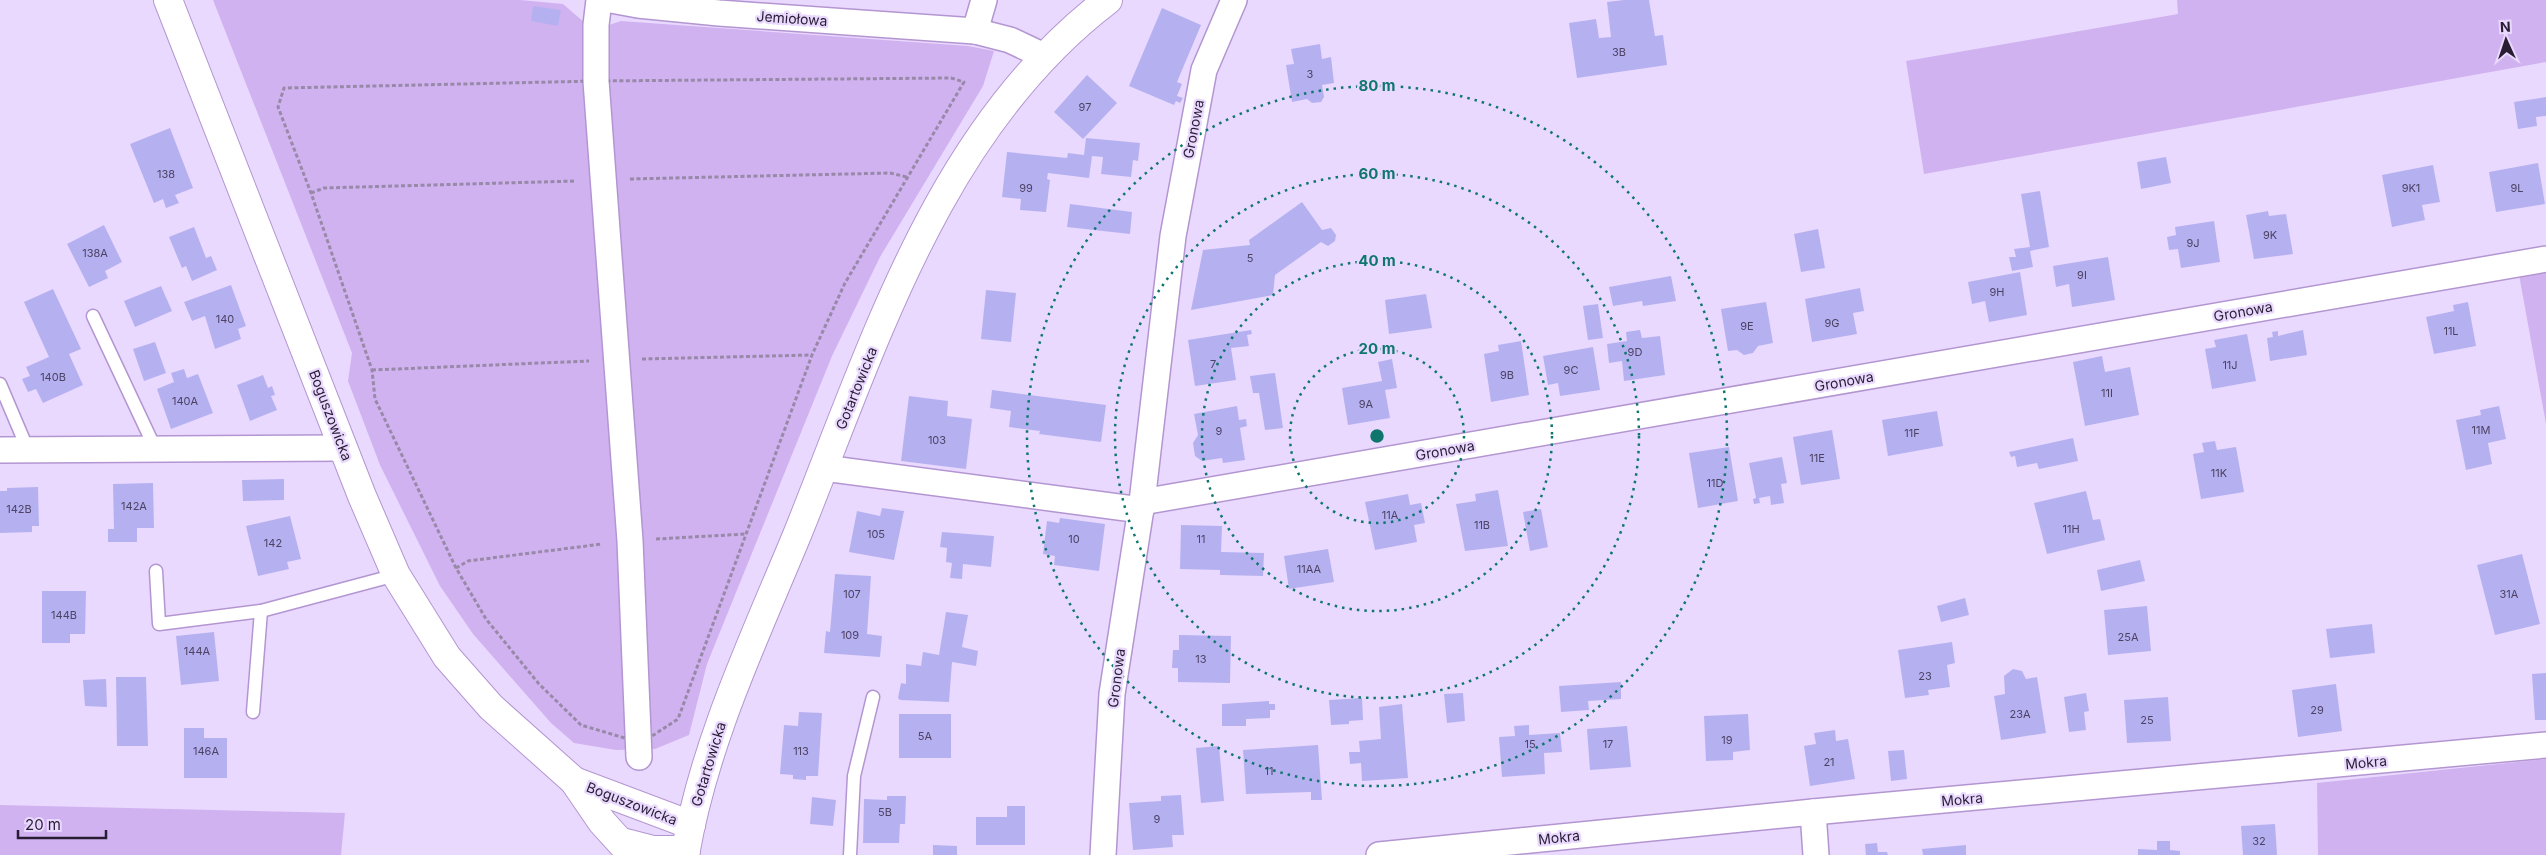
<svg xmlns="http://www.w3.org/2000/svg" width="2546" height="855" viewBox="0 0 2546 855" font-family="Inter,sans-serif">
	<style>
		.green { fill: #d1b2f1 }
		.building { fill: #b5b1f1 }
		.lines { fill: none; stroke-linecap: round; stroke-linejoin: round }
		.lane-casing { stroke: #b396d1; stroke-width: 15 }
		.street-casing { stroke: #b396d1; stroke-width: 28 }
		.secondary-casing { stroke: #b396d1; stroke-width: 30 }
		.path { stroke: #9889a8; stroke-width: 3; stroke-dasharray: 4 2.5; stroke-linecap: butt }
		.lane { stroke: #fff; stroke-width: 12 }
		.street { stroke: #fff; stroke-width: 25 }
		.secondary { stroke: #fff; stroke-width: 28 }
		.ring { fill: none; stroke: #0f766e; stroke-width: 2.5; stroke-dasharray: 2.5 5 }
		.labels { text-anchor: middle; dominant-baseline: central; stroke-width: 4.5; stroke-linejoin: round; paint-order: stroke }
		.number-label { font-size: 11px; fill: #4c4263 }
		.street-label { font-size: 14px; fill: #291d34; stroke: #ead9fe }
		.centre { fill: #0f766e; stroke: #ead9fe; stroke-width: 2.5 }
		.ring-label { font-size: 15px; text-anchor: middle; font-weight: bold; fill: #0f766e; stroke: #ead9fe; stroke-width: 4.5; stroke-linejoin: round; paint-order: stroke }
	</style>
	<rect width="100%" height="100%" fill="#ead9fe"/>
	<!-- green -->
	<g class="green">
		<path d="M213 0H520L563 4 585 23 606 26 621 21 968 46 994 51 983 86 880 257 832 356 707 664 689 735 655 749 616 750 574 743 551 723 473 634 440 586 380 465 348 381 352 353Z"/>
		<path d="M2177 0H2546V62L1924 174 1906 61 2178 14Z"/>
		<path d="M2546 266V424L2518 269Z"/>
		<path d="M2546 759V855H2318L2317 783Z"/>
		<path d="M0 805 345 813 341 855H0Z"/>
	</g>
	<!-- building -->
	<g class="building">
		<path d="M1624 0H1649L1655 36 1663 35 1667 65 1577 78 1569 23 1596 19 1599 38 1611 37 1607 2Z"/>
		<path d="M533 6 561 10 558 26 531 21Z"/>
		<path d="M1162 8 1201 25 1177 82 1182 84 1177 96 1183 98 1180 103 1176 101 1174 105 1129 86Z"/>
		<path d="M1320 44 1322 59 1331 57 1334 83 1322 85 1324 97 1321 102 1312 103 1307 99 1292 102 1286 65 1294 64 1291 49Z"/>
		<path d="M1087 75 1117 103 1083 139 1054 112Z"/>
		<path d="M2546 97V116L2536 117 2537 126 2518 129 2514 102Z"/>
		<path d="M170 128 193 188 175 195 179 203 166 208 163 199 154 203 130 144Z"/>
		<path d="M1086 138 1140 143 1138 161 1133 160 1131 177 1101 174 1103 157 1092 156 1089 178 1048 173 1047 179 1050 180 1046 212 1020 210 1021 199 1002 197 1007 152 1067 158 1068 153 1084 155Z"/>
		<path d="M2166 157 2171 183 2141 189 2137 162Z"/>
		<path d="M2538 163 2545 204 2496 212 2489 172Z"/>
		<path d="M2433 165 2440 202 2422 205 2425 220 2392 227 2382 175Z"/>
		<path d="M2040 191 2049 247 2030 251 2033 267 2012 271 2009 257H2016L2014 249 2030 247 2021 194Z"/>
		<path d="M1302 202 1322 230 1331 228 1336 235 1335 241 1328 246 1321 242 1275 275 1273 295 1191 310 1203 250 1250 245 1249 240Z"/>
		<path d="M1070 204 1132 212 1130 234 1067 227Z"/>
		<path d="M2268 211 2269 216 2286 214 2293 254 2254 259 2246 215Z"/>
		<path d="M2214 221 2220 262 2181 268 2178 249 2169 250 2167 237 2176 235 2175 227Z"/>
		<path d="M104 225 122 262 105 271 108 278 89 287 67 244Z"/>
		<path d="M194 227 206 258 211 256 217 270 192 281 186 266 182 268 169 237Z"/>
		<path d="M1818 229 1825 268 1801 272 1794 234Z"/>
		<path d="M2108 257 2115 300 2072 307 2069 284 2056 287 2053 266Z"/>
		<path d="M2020 272 2027 315 1989 322 1985 301 1972 304 1968 282Z"/>
		<path d="M1671 276 1676 301 1643 306 1642 301 1613 306 1609 287Z"/>
		<path d="M231 285 246 326 238 329 241 339 215 349 205 316 192 321 184 302Z"/>
		<path d="M161 286 172 311 135 327 124 301Z"/>
		<path d="M1860 288 1864 311 1853 313 1857 334 1812 342 1805 299Z"/>
		<path d="M53 289 81 349 69 354 83 385 43 403 36 389 28 392 22 379 30 376 26 367 49 357 24 302Z"/>
		<path d="M986 290 1016 293 1011 342 981 339Z"/>
		<path d="M1426 294 1432 328 1389 334 1385 300Z"/>
		<path d="M1766 302 1773 343 1758 346 1753 353 1744 355 1737 350 1728 351 1721 309Z"/>
		<path d="M2468 302 2476 346 2434 354 2426 317 2454 311 2453 305Z"/>
		<path d="M1598 304 1603 338 1588 340 1583 306Z"/>
		<path d="M1251 330 1252 334 1247 335 1249 346 1231 348 1236 380 1195 386 1188 340Z"/>
		<path d="M1640 330 1642 338 1660 336 1665 375 1624 381 1622 361 1609 363 1607 344 1627 341 1626 332Z"/>
		<path d="M2303 330 2307 355 2270 361 2267 338 2273 337 2272 332 2278 331V336Z"/>
		<path d="M2247 334 2256 381 2212 389 2205 349 2216 347 2214 340Z"/>
		<path d="M1521 341 1529 395 1491 402 1484 354 1499 351 1498 345Z"/>
		<path d="M155 342 166 373 144 381 133 349Z"/>
		<path d="M1593 347 1600 390 1560 396 1558 383 1548 385 1543 356Z"/>
		<path d="M2102 356 2105 372 2130 367 2139 415 2085 426 2073 362Z"/>
		<path d="M1392 359 1397 388 1385 390 1390 418 1348 425 1342 388 1382 381 1378 362Z"/>
		<path d="M184 369 187 378 198 374 213 413 171 429 157 389 174 382 171 373Z"/>
		<path d="M1275 373 1283 428 1265 430 1259 393H1253L1250 376Z"/>
		<path d="M263 375 268 388 272 386 275 395 271 396 277 410 250 421 237 385Z"/>
		<path d="M992 390 1106 405 1101 442 1039 434 1040 431 1009 427 1011 411 990 408Z"/>
		<path d="M909 396 948 401 947 416 972 419 966 469 901 461Z"/>
		<path d="M1237 406 1239 420 1246 419 1247 426 1240 428 1245 460 1223 463 1222 458 1202 461 1195 456 1193 443 1198 435 1194 414Z"/>
		<path d="M2499 406 2506 439 2488 443 2492 464 2466 470 2456 420 2481 415 2480 410Z"/>
		<path d="M1937 411 1943 446 1888 456 1882 420Z"/>
		<path d="M1832 430 1840 479 1801 485 1793 437Z"/>
		<path d="M2073 438 2078 461 2039 469 2037 463 2017 467 2015 456 2011 457 2009 452Z"/>
		<path d="M2215 441 2217 450 2236 447 2244 492 2201 499 2193 454 2204 452 2202 443Z"/>
		<path d="M1729 447 1738 501 1698 508 1689 453Z"/>
		<path d="M1782 457 1787 483 1781 484 1784 503 1771 505 1770 496 1759 498 1760 503 1754 504 1753 499 1756 498 1749 463Z"/>
		<path d="M284 479V500L243 501 242 480Z"/>
		<path d="M153 483 154 528H137V542H108V529H114L113 484Z"/>
		<path d="M38 487 39 526H32V532L0 533V491H7V488Z"/>
		<path d="M1498 490 1508 546 1465 551 1456 504 1476 501 1475 494Z"/>
		<path d="M2086 491 2093 520 2100 519 2105 540 2047 554 2034 503Z"/>
		<path d="M1408 494 1410 505 1421 503 1425 523 1414 525 1417 542 1375 550 1365 502Z"/>
		<path d="M882 508 904 511 894 560 849 552 857 511 880 516Z"/>
		<path d="M1541 509 1548 547 1530 551 1523 512Z"/>
		<path d="M290 516 301 559 287 562 289 569 258 576 246 526Z"/>
		<path d="M1060 518 1105 524 1099 571 1054 565 1055 556 1043 554 1047 521 1059 523Z"/>
		<path d="M1181 525 1222 526 1221 552 1264 553 1263 576 1220 575V570L1180 569Z"/>
		<path d="M942 532 994 536 991 567 963 564 962 579 950 578 952 563 946 562 947 548 940 547Z"/>
		<path d="M1328 549 1334 582 1289 589 1284 556Z"/>
		<path d="M2522 554 2540 624 2495 635 2477 565Z"/>
		<path d="M2140 560 2145 581 2101 591 2097 570Z"/>
		<path d="M835 574 871 576 867 634 882 636 880 657 824 653 826 631 830 632Z"/>
		<path d="M42 591H86L85 634H70V643H42Z"/>
		<path d="M1965 598 1969 615 1941 622 1937 606Z"/>
		<path d="M2147 606 2151 651 2108 655 2104 610Z"/>
		<path d="M946 612 968 615 962 647 978 651 976 666 952 662 949 702 900 700 898 698 901 683 906 684V664L921 666 923 652 939 655Z"/>
		<path d="M2372 624 2375 653 2330 658 2326 629Z"/>
		<path d="M214 632 219 681 181 685 176 636Z"/>
		<path d="M1179 635 1231 636 1230 683 1178 682V668H1172L1173 650H1179Z"/>
		<path d="M1952 642 1955 663 1947 665 1950 687 1928 690 1929 695 1905 698 1898 650Z"/>
		<path d="M2013 669 2022 671 2026 679 2037 677 2046 733 2001 740 1994 696 2005 694 2004 676Z"/>
		<path d="M2546 673V720H2535L2532 674Z"/>
		<path d="M116 677H146L148 746H117Z"/>
		<path d="M106 679 107 707 85 706 83 680Z"/>
		<path d="M1621 682V699L1588 701 1589 710 1561 712 1559 686Z"/>
		<path d="M2336 684 2342 731 2298 737 2292 690Z"/>
		<path d="M1463 693 1465 721 1447 723 1444 694Z"/>
		<path d="M2086 693 2089 711 2084 712 2086 730 2069 732 2064 697Z"/>
		<path d="M2168 697 2171 741 2127 743 2124 700Z"/>
		<path d="M1362 698 1363 720 1349 721V724L1331 725 1329 700Z"/>
		<path d="M1269 701V704H1275V710H1270V718L1246 719V726H1222V704Z"/>
		<path d="M1402 704 1408 778 1362 781 1361 763 1350 764 1349 752H1360L1359 741 1381 739 1379 707Z"/>
		<path d="M799 712 822 713 818 776H806V780L793 779V775L780 774 784 725 798 726Z"/>
		<rect x="899" y="714" width="52" height="44"/>
		<path d="M1748 714 1750 750 1733 752V760L1706 761 1704 716Z"/>
		<path d="M1529 725V735L1560 733 1562 752 1544 753 1545 774 1502 777 1499 737 1515 736 1514 726Z"/>
		<path d="M1627 726 1631 767 1590 770 1587 729Z"/>
		<path d="M184 728H204V738H227V778H184Z"/>
		<path d="M1835 730 1836 741 1848 739 1855 779 1810 786 1804 746 1816 744 1814 733Z"/>
		<path d="M1318 745 1322 800H1311V792L1246 794 1243 750Z"/>
		<path d="M1219 746 1224 801 1201 803 1196 748Z"/>
		<path d="M1904 750 1907 779 1891 781 1888 751Z"/>
		<path d="M1181 795 1184 835H1172L1173 847 1133 850 1129 803 1161 801V796Z"/>
		<path d="M887 796H906L905 824H900L899 843H863L864 799 887 800Z"/>
		<path d="M812 797 836 800 833 826 810 824Z"/>
		<path d="M1007 806H1025V845H976V817H1007Z"/>
		<path d="M2275 824 2277 855H2243L2241 826Z"/>
		<path d="M2157 841H2170V850L2180 851V855H2138V849L2157 850Z"/>
		<path d="M1877 843 1878 852H1887L1888 855H1866L1865 844Z"/>
		<path d="M933 845 957 846V855H933Z"/>
		<path d="M1966 845V855H1923L1922 849Z"/>
	</g>
	<g class="lines">
		<!-- lane casing -->
		<g class="lane-casing">
			<g id="lane">
				<path d="M93 316 155 448"/>
				<path d="M0 384 28 450"/>
				<path d="M156 571 159 624 261 611 396 575"/>
				<path d="M253 712 261 611"/>
				<path d="M850 855 854 776 873 697"/>
			</g>
		</g>
		<!-- street casing -->
		<g class="street-casing">
			<g id="street">
				<path d="M599 0 596 25V81L630 541 639 757"/>
				<path d="M611 0 638 5 719 13 975 31 1010 40 1046 57"/>
				<path d="M975 31 984 0"/>
				<path d="M0 450 344 448"/>
				<path d="M824 468 1141 510"/>
				<path d="M1142 502 2546 259"/>
				<path d="M1813 812 1816 855"/>
				<path d="M1103 855 1112 694 1142 502 1173 236 1204 70 1234 0"/>
				<path d="M1379 855 1813 812 2546 745"/>
			</g>
		</g>
		<!-- secondary casing -->
		<g class="secondary-casing">
			<g id="secondary">
				<path d="M168 0 362 496 396 575 447 657 491 707 574 781 602 822 632 855"/>
				<path d="M574 781 691 825"/>
				<path d="M622 842 653 850H686"/>
				<path d="M685 855C704 743 754 639 797 535 874 345 938 129 1108 0"/>
			</g>
		</g>
		<!-- path -->
		<g class="path">
			<path d="M951 78 964 82 845 283 812 355 678 719 649 738 628 739 581 725 539 684 486 619 456 568 375 399 372 370 311 193 278 107 284 88 596 81Z"/>
			<path d="M630 179 890 173 907 177"/>
			<path d="M311 193 324 188 576 181"/>
			<path d="M642 359 812 355"/>
			<path d="M372 370 589 361"/>
			<path d="M656 539 746 534"/>
			<path d="M456 568 468 561 602 544"/>
		</g>
		<!-- lane -->
		<use href="#lane" class="lane"/>
		<!-- street -->
		<use href="#street" class="street"/>
		<!-- secondary -->
		<use href="#secondary" class="secondary"/>
	</g>
	<!-- distance rings -->
	<g class="ring">
		<circle cx="1377" cy="436" r="87"/>
		<circle cx="1377" cy="436" r="175"/>
		<circle cx="1377" cy="436" r="262"/>
		<circle cx="1377" cy="436" r="350"/>
	</g>
	<g class="labels">
		<!-- number labels -->
		<g class="number-label">
			<text x="1619" y="52">3B</text>
			<text x="1310" y="74">3</text>
			<text x="1085" y="107">97</text>
			<text x="166" y="174">138</text>
			<text x="1026" y="188">99</text>
			<text x="2411" y="188">9K1</text>
			<text x="2517" y="188">9L</text>
			<text x="2270" y="235">9K</text>
			<text x="2193" y="243">9J</text>
			<text x="95" y="253">138A</text>
			<text x="1250" y="258">5</text>
			<text x="2082" y="275">9I</text>
			<text x="1997" y="292">9H</text>
			<text x="225" y="319">140</text>
			<text x="1832" y="323">9G</text>
			<text x="1747" y="326">9E</text>
			<text x="2451" y="331">11L</text>
			<text x="1635" y="352">9D</text>
			<text x="1213" y="364">7</text>
			<text x="2230" y="365">11J</text>
			<text x="1571" y="370">9C</text>
			<text x="1507" y="375">9B</text>
			<text x="53" y="377">140B</text>
			<text x="2107" y="393">11I</text>
			<text x="185" y="401">140A</text>
			<text x="1366" y="404">9A</text>
			<text x="2481" y="430">11M</text>
			<text x="1219" y="431">9</text>
			<text x="1912" y="433">11F</text>
			<text x="937" y="440">103</text>
			<text x="1817" y="458">11E</text>
			<text x="2219" y="473">11K</text>
			<text x="1715" y="483">11D</text>
			<text x="134" y="506">142A</text>
			<text x="19" y="509">142B</text>
			<text x="1390" y="515">11A</text>
			<text x="1482" y="525">11B</text>
			<text x="2071" y="529">11H</text>
			<text x="876" y="534">105</text>
			<text x="1074" y="539">10</text>
			<text x="1201" y="539">11</text>
			<text x="273" y="543">142</text>
			<text x="1309" y="569">11AA</text>
			<text x="852" y="594">107</text>
			<text x="2509" y="594">31A</text>
			<text x="64" y="615">144B</text>
			<text x="850" y="635">109</text>
			<text x="2128" y="637">25A</text>
			<text x="197" y="651">144A</text>
			<text x="1201" y="659">13</text>
			<text x="1925" y="676">23</text>
			<text x="2317" y="710">29</text>
			<text x="2020" y="714">23A</text>
			<text x="2147" y="720">25</text>
			<text x="925" y="736">5A</text>
			<text x="1727" y="740">19</text>
			<text x="1530" y="744">15</text>
			<text x="1608" y="744">17</text>
			<text x="206" y="751">146A</text>
			<text x="801" y="751">113</text>
			<text x="1829" y="762">21</text>
			<text x="1269" y="771">11</text>
			<text x="885" y="812">5B</text>
			<text x="1157" y="819">9</text>
			<text x="2259" y="841">32</text>
		</g>
		<!-- street labels -->
		<g class="street-label">
			<text transform="translate(792 18) rotate(4)">Jemiołowa</text>
			<text transform="translate(1193 129) rotate(-79)">Gronowa</text>
			<text transform="translate(2243 311) rotate(-10)">Gronowa</text>
			<text transform="translate(1844 381) rotate(-10)">Gronowa</text>
			<text transform="translate(856 388) rotate(-68)">Gotartowicka</text>
			<text transform="translate(331 415) rotate(69)">Boguszowicka</text>
			<text transform="translate(1445 450) rotate(-10)">Gronowa</text>
			<text transform="translate(1116 678) rotate(-83)">Gronowa</text>
			<text transform="translate(2366 762) rotate(-5)">Mokra</text>
			<text transform="translate(708 764) rotate(-73)">Gotartowicka</text>
			<text transform="translate(1962 799) rotate(-5)">Mokra</text>
			<text transform="translate(632 803) rotate(21)">Boguszowicka</text>
			<text transform="translate(1559 837) rotate(-6)">Mokra</text>
		</g>
	</g>
	<circle cx="1377" cy="436" r="8" class="centre"/>
	<g class="ring-label">
		<text x="1377" y="91">80 m</text>
		<text x="1377" y="179">60 m</text>
		<text x="1377" y="266">40 m</text>
		<text x="1377" y="354">20 m</text>
	</g>
	<!-- north arrow -->
	<g transform="translate(2506 40) rotate(357)" stroke="#ead9fe" stroke-width="4" paint-order="stroke">
	<path d="M0-4L9 19L0 12L-9 19Z" fill="#291d34"/>
	<text y="-8" font-size="14" font-weight="bold" text-anchor="middle" fill="#291d34">N</text>
	</g>
	<!-- scale -->
	<path d="M18 830v8h88v-8" fill="none" stroke="#291d34" stroke-width="2.5"/>
	<text x="25" y="830" font-size="15" fill="#291d34" stroke="#ead9fe" stroke-width="4" paint-order="stroke">20 m</text>
</svg>
